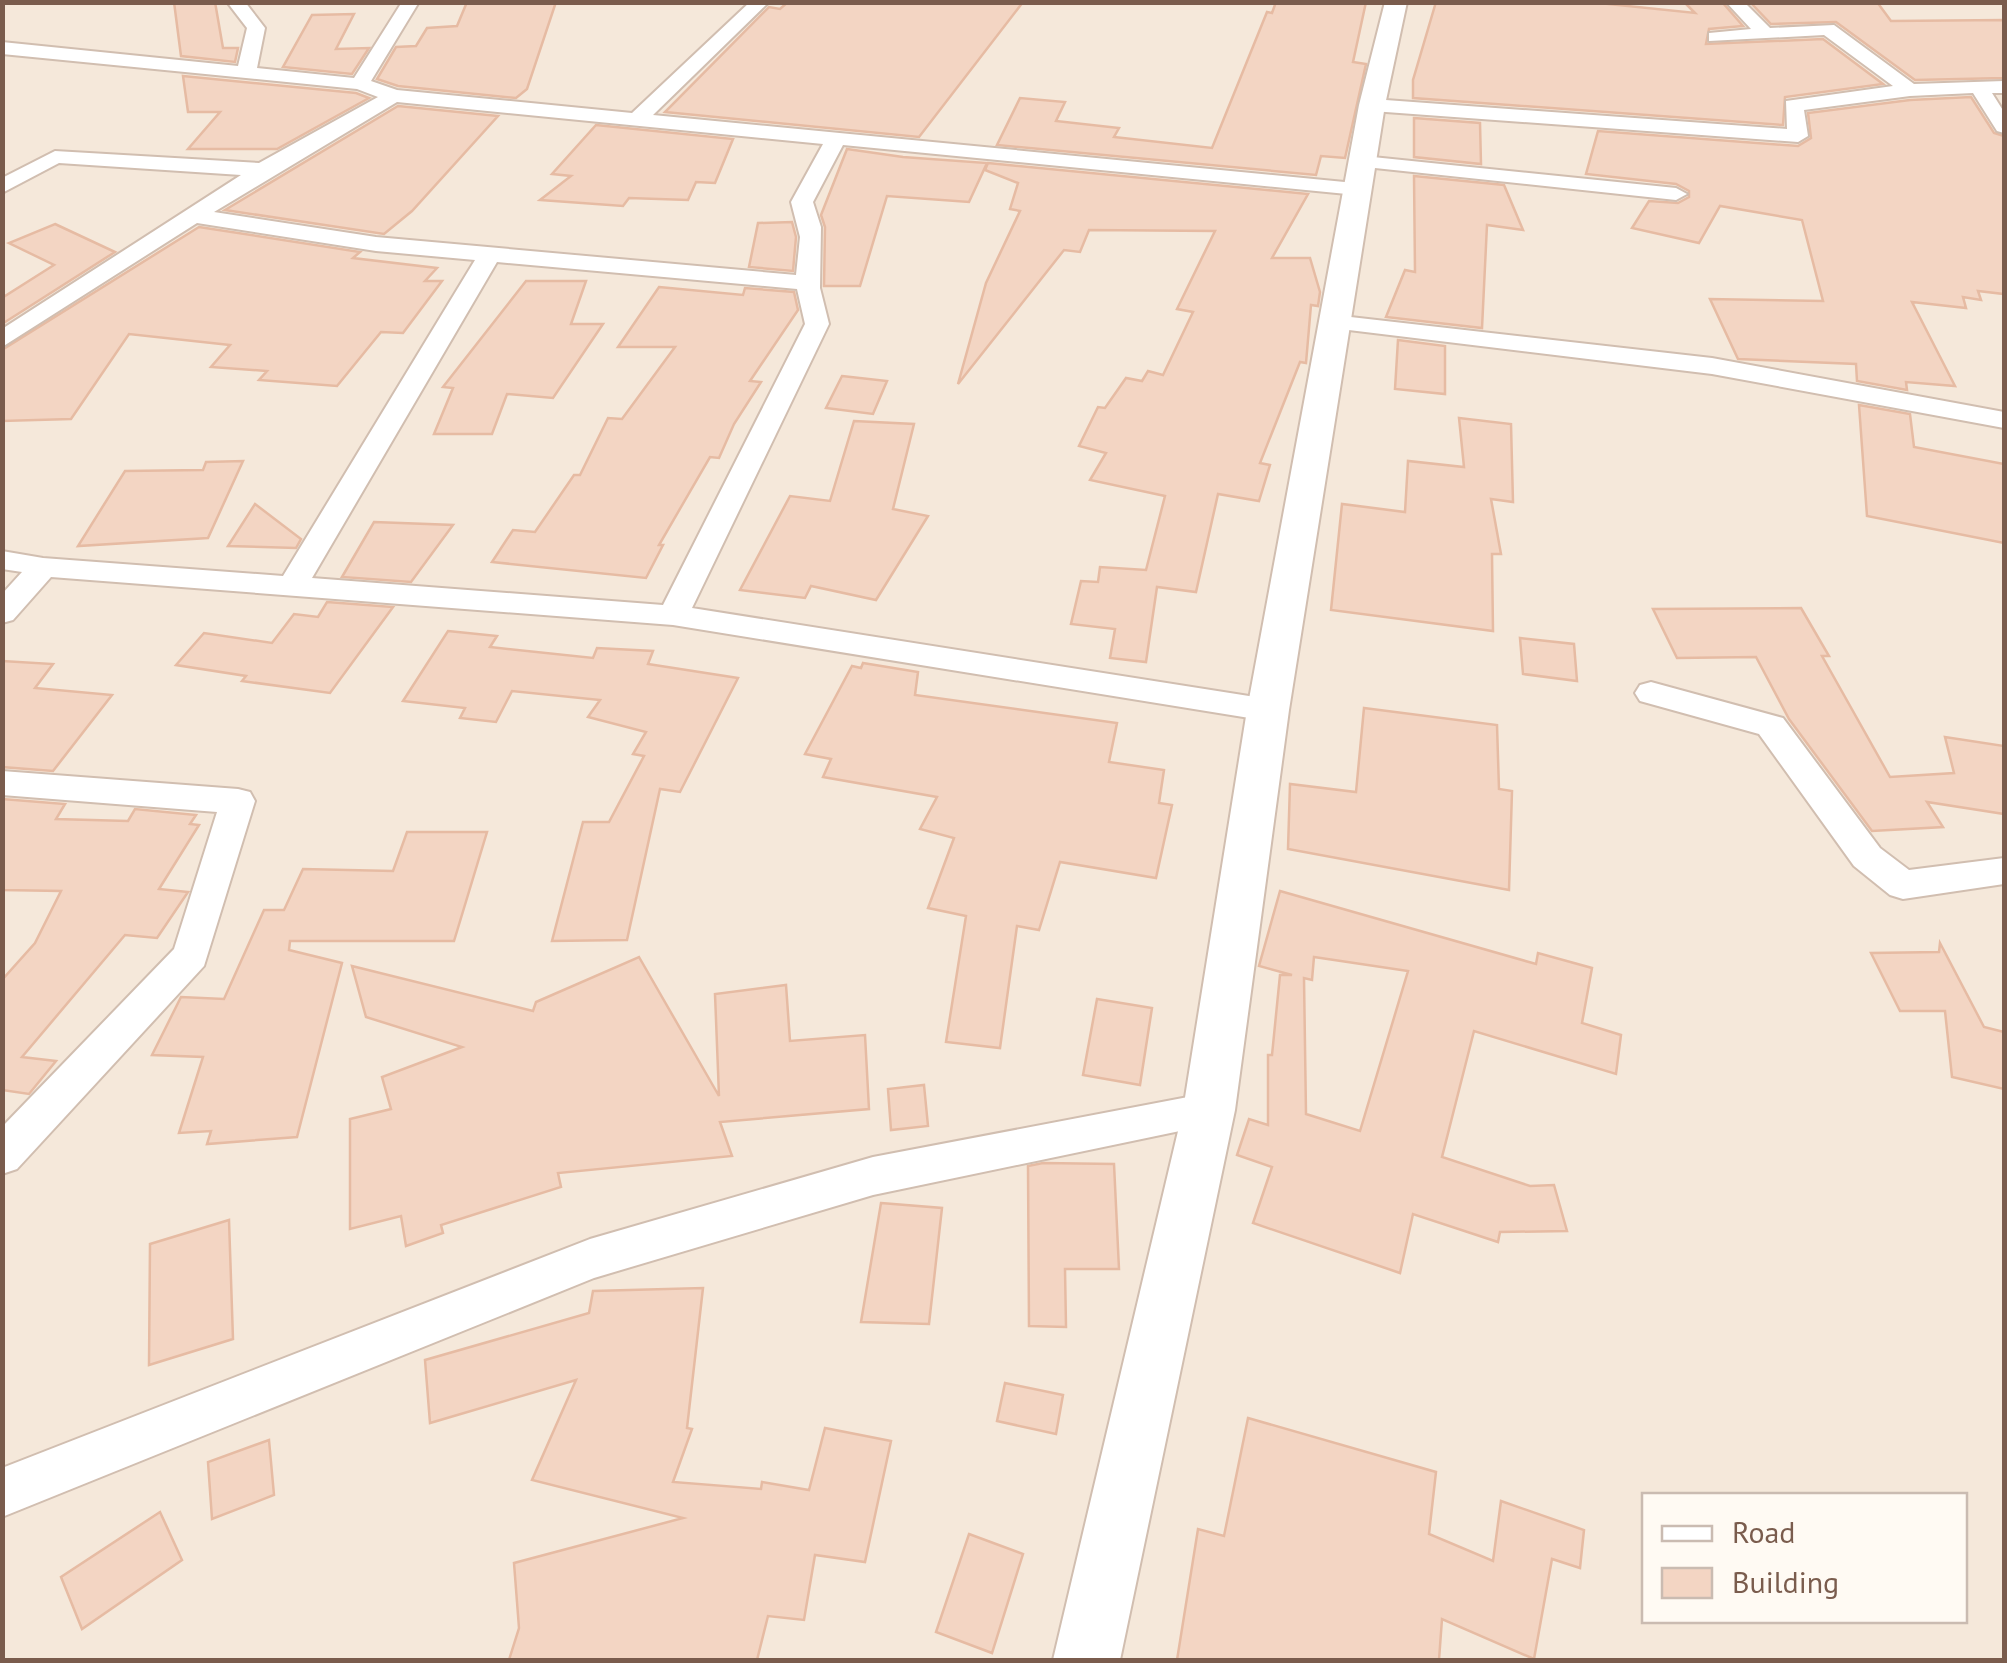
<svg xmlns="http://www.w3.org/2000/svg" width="2007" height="1663" viewBox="0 0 2007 1663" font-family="'PT Sans',sans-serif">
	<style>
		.residential { fill: #f5e8da; fill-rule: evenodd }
		.building { fill: #f3d5c3; stroke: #e6bba3; stroke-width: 2.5; fill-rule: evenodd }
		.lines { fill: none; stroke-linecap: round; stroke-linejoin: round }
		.minor-casing { stroke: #d1beb0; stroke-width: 4 }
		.tertiary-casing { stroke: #d1beb0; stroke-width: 4 }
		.minor { fill: #fff; fill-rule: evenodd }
		.tertiary { fill: #fff; fill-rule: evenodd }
	</style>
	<rect width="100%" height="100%" fill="#fdf6ec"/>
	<!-- residential -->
	<path class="residential" d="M3 3H2004V1660H3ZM1644 1496H1964V1620H1644Z"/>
	<!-- building -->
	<g class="building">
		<path d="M174 2H215L223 48H238L235 62 181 56Z"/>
		<path d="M467 2H556L527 89 516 98 398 86 377 79 396 47 416 46 427 28 457 26Z"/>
		<path d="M788 2H1023L919 137 665 112 769 7 780 9Z"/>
		<path d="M1276 2H1366L1353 62 1366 64 1345 158 1321 156 1316 175 997 145 1020 98 1065 102 1056 121 1119 128 1114 137 1212 148 1267 12 1272 13Z"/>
		<path d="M1436 2H1589L1695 13 1684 2H1722L1743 26 1709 29 1706 44 1823 39 1883 84 1785 97 1783 125 1413 98V80Z"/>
		<path d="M1750 2H1877L1891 21 2004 20V78L1915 80 1836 22 1771 24Z"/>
		<path d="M354 14 336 49 369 48 352 74 283 67 312 15Z"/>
		<path d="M183 76 356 93 369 98 277 149H188L220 112H188Z"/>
		<path d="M1971 97 1994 133 2004 136V294L1978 291 1981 300 1963 297 1966 308 1912 302 1955 386 1906 382 1907 390 1857 381 1856 364 1738 359 1710 299 1823 301 1802 220 1720 206 1699 243 1632 228 1649 201 1678 203 1689 197V191L1676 184 1586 174 1598 131 1798 146 1811 138 1808 113 1910 100Z"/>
		<path d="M398 106 498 116 412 211 384 234 225 210Z"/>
		<path d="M1414 118 1480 123 1481 164 1414 157Z"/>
		<path d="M596 125 733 139 715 183 696 182 688 200 629 198 623 206 540 200 571 176 552 174Z"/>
		<path d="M847 149 903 157 987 163 969 202 887 196 860 286H824L825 227 821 215Z"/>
		<path d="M988 163 1308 194 1272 258H1310L1320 292 1318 306 1311 305 1306 363 1300 362 1260 463 1270 465 1259 501 1218 494 1196 592 1157 587 1146 662 1110 658 1115 629 1071 624 1081 581 1098 582 1100 567 1146 570 1165 496 1090 480 1106 453 1079 446 1098 407 1105 408 1126 378 1142 381 1148 371 1163 375 1193 312 1177 309 1215 231 1089 230 1080 252 1064 250 958 384 986 283 1020 211 1010 209 1018 183 985 170Z"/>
		<path d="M1414 176 1504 185 1523 230 1487 225 1482 328 1386 317 1405 270 1415 272Z"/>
		<path d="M792 222 796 237 793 271 749 267 758 223Z"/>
		<path d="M55 224 115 252 2 324V298L54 265 9 243Z"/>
		<path d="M199 227 360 252 353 258 437 268 425 281H442L403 333 381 332 337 386 259 380 267 371 211 367 230 345 129 334 71 419 2 421V350Z"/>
		<path d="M526 281H586L571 324H603L553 398 507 394 492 434H434L453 388 443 387Z"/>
		<path d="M659 287 743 295 745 288 794 292 798 310 750 381 761 382 734 424 719 458 710 457 659 545H663L646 578 492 562 513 530 535 532 574 475H580L608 418 622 419 675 347H618Z"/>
		<path d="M1398 340 1445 346V394L1395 389Z"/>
		<path d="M842 376 887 381 873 414 826 408Z"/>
		<path d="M1859 405 1910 414 1914 447 2004 464V543L1867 516Z"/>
		<path d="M1459 418 1511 424 1513 502 1491 499 1501 554H1492L1493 631 1331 610 1342 504 1405 512 1408 461 1464 467Z"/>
		<path d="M854 421 914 424 893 509 928 516 876 600 811 586 805 598 740 590 790 496 830 501Z"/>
		<path d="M243 461 208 538 78 546 125 471 203 470 206 462Z"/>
		<path d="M255 504 301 539 296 548 228 546Z"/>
		<path d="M374 522 453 525 411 582 342 577Z"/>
		<path d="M327 602 393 607 330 693 242 681 246 676 176 665 204 633 272 643 294 614 318 617Z"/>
		<path d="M1801 608 1829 656H1822L1890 777 1954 773 1945 737 2004 746V814L1927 802 1943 827 1872 831 1789 719 1756 657 1677 658 1653 609Z"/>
		<path d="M448 631 497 636 490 647 593 658 597 648 653 651 648 664 738 678 680 792 660 789 627 940 552 941 583 822H609L644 756 633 754 646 732 588 717 600 700 512 691 496 722 460 718 465 708 403 701Z"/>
		<path d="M1520 638 1574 644 1577 681 1523 674Z"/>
		<path d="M2 661 53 664 35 688 112 695 53 771 2 767Z"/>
		<path d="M863 663 918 672 915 695 1117 723 1109 762 1164 770 1159 803 1172 805 1156 878 1060 862 1039 930 1017 926 1000 1048 946 1042 966 916 928 908 954 838 920 829 937 797 823 777 831 759 805 754 852 666 861 668Z"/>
		<path d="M1364 708 1497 725 1499 789 1512 791 1509 890 1288 849 1290 784 1356 792Z"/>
		<path d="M2 799 65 804 56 819 128 821 135 809 196 815 190 824 199 825 159 889 188 892 157 938 125 935 22 1057 56 1061 29 1094 2 1090V980L35 943 61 891 2 890Z"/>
		<path d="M407 832H487L454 941H290L289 950 342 963 297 1137 207 1144 211 1131 179 1133 203 1057 152 1055 181 997 224 999 264 910H284L303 869 393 871Z"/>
		<path d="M1280 891 1536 964 1538 953 1592 968 1582 1023 1621 1035 1616 1074 1474 1031 1442 1157 1530 1186 1554 1185 1567 1231 1500 1232 1498 1242 1413 1214 1400 1273 1253 1223 1272 1167 1237 1155 1249 1119 1268 1125V1055H1272L1280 975H1292L1259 966ZM1314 957 1408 971 1360 1131 1306 1114 1304 978 1312 980Z"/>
		<path d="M1940 943 1984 1027 2004 1032V1089L1952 1077 1945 1011H1900L1871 953 1939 952Z"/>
		<path d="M639 957 719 1096 715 994 786 985 790 1041 865 1035 869 1109 720 1122 732 1156 558 1173 561 1187 441 1225 443 1233 406 1246 401 1216 350 1229V1119L391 1109 382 1077 462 1047 366 1017 352 966 533 1011 536 1002Z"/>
		<path d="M1097 999 1152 1008 1140 1085 1083 1075Z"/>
		<path d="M924 1085 928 1126 891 1130 888 1089Z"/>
		<path d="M1043 1163 1114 1164 1119 1269H1065L1066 1327 1029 1326 1028 1166Z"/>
		<path d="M881 1203 942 1208 929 1324 861 1322Z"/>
		<path d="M229 1220 233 1339 149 1365 150 1244Z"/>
		<path d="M703 1288 687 1428 692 1429 673 1482 761 1489 762 1482 809 1490 825 1428 891 1441 865 1562 815 1555 804 1620 768 1616 757 1660H509L519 1628 514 1563 683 1518 532 1480 576 1380 430 1423 425 1360 589 1313 593 1291Z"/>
		<path d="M1005 1383 1063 1395 1056 1434 997 1421Z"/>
		<path d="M1248 1418 1436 1472 1429 1534 1493 1561 1501 1501 1584 1530 1580 1568 1552 1559 1534 1659 1442 1619 1439 1660H1177L1198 1529 1224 1536Z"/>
		<path d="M269 1440 274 1495 212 1519 208 1462Z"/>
		<path d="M160 1512 182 1560 82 1629 61 1577Z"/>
		<path d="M969 1534 1023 1554 992 1653 936 1632Z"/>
	</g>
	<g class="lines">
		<!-- minor casing -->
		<g class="minor-casing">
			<g id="minor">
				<path d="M227 2H245L265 28 257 68 354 78 402 2H419L371 81 397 90 632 113 750 2H769L653 115 1365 184 1368 189 1365 194 1357 195 843 145 813 202 821 227 820 288 829 324 692 608 1268 699 1279 702 1284 710 1279 718 1268 721 673 625 51 577 13 620 2 623V594L22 572 2 569V551L43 558 283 576 475 260 376 251 197 223 2 347V329L241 175 59 163 2 193V178L55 151 259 163 378 97 357 89 2 54V42L238 66 247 28ZM397 102 823 144 791 202 800 237 796 275 376 237 214 212ZM497 262 797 289 805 324 663 605 312 578Z"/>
				<path d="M1726 2H1744L1770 28 1834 25 1914 84 2004 81V93H1992L2004 112V133L1997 131 1973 93 1910 96 1804 110 1808 136 1798 142 1372 111 1362 105 1372 99 1787 129 1786 101 1893 86 1824 35 1709 41V33L1751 29Z"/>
				<path d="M1363 156 1676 188 1687 194 1676 200 1356 166 1353 162 1356 158Z"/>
				<path d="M1333 315 1712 358 2004 412V428L1712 374 1324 327 1321 322 1324 317Z"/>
				<path d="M1651 682 1783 718 1880 848 1909 870 2004 858V884L1903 899 1890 895 1854 866 1759 734 1640 701 1635 693 1640 685Z"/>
				<path d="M2 771 238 789 250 792 255 801 204 966 17 1169 2 1174V1127L174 949 217 812 2 795Z"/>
				<path d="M1209 1093 1223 1098 1229 1110 1223 1122 873 1195 594 1278 2 1517V1468L590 1239 873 1157Z"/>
			</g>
		</g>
		<!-- tertiary casing -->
		<g class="tertiary-casing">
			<path id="tertiary" d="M1385 2H1407L1385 105 1289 710 1235 1110 1120 1660H1053L1183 1110 1247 710 1359 105Z"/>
		</g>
		<!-- minor -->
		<use href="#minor" class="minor"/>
		<!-- tertiary -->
		<use href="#tertiary" class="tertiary"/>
	</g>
	<!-- border -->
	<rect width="2007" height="1663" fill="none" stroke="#7a5c4d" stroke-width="10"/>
	<!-- legend -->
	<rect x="1642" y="1493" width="325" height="130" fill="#fffaf3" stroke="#cabbb1" stroke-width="2.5"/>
	<rect x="1662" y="1526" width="50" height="15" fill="#ffffff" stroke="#cabbb1" stroke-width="2.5"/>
	<text x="1732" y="1543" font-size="30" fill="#7a5c4d">Road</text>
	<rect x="1662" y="1568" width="50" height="30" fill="#f3d5c3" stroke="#cabbb1" stroke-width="2.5"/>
	<text x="1732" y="1593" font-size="30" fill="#7a5c4d">Building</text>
</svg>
